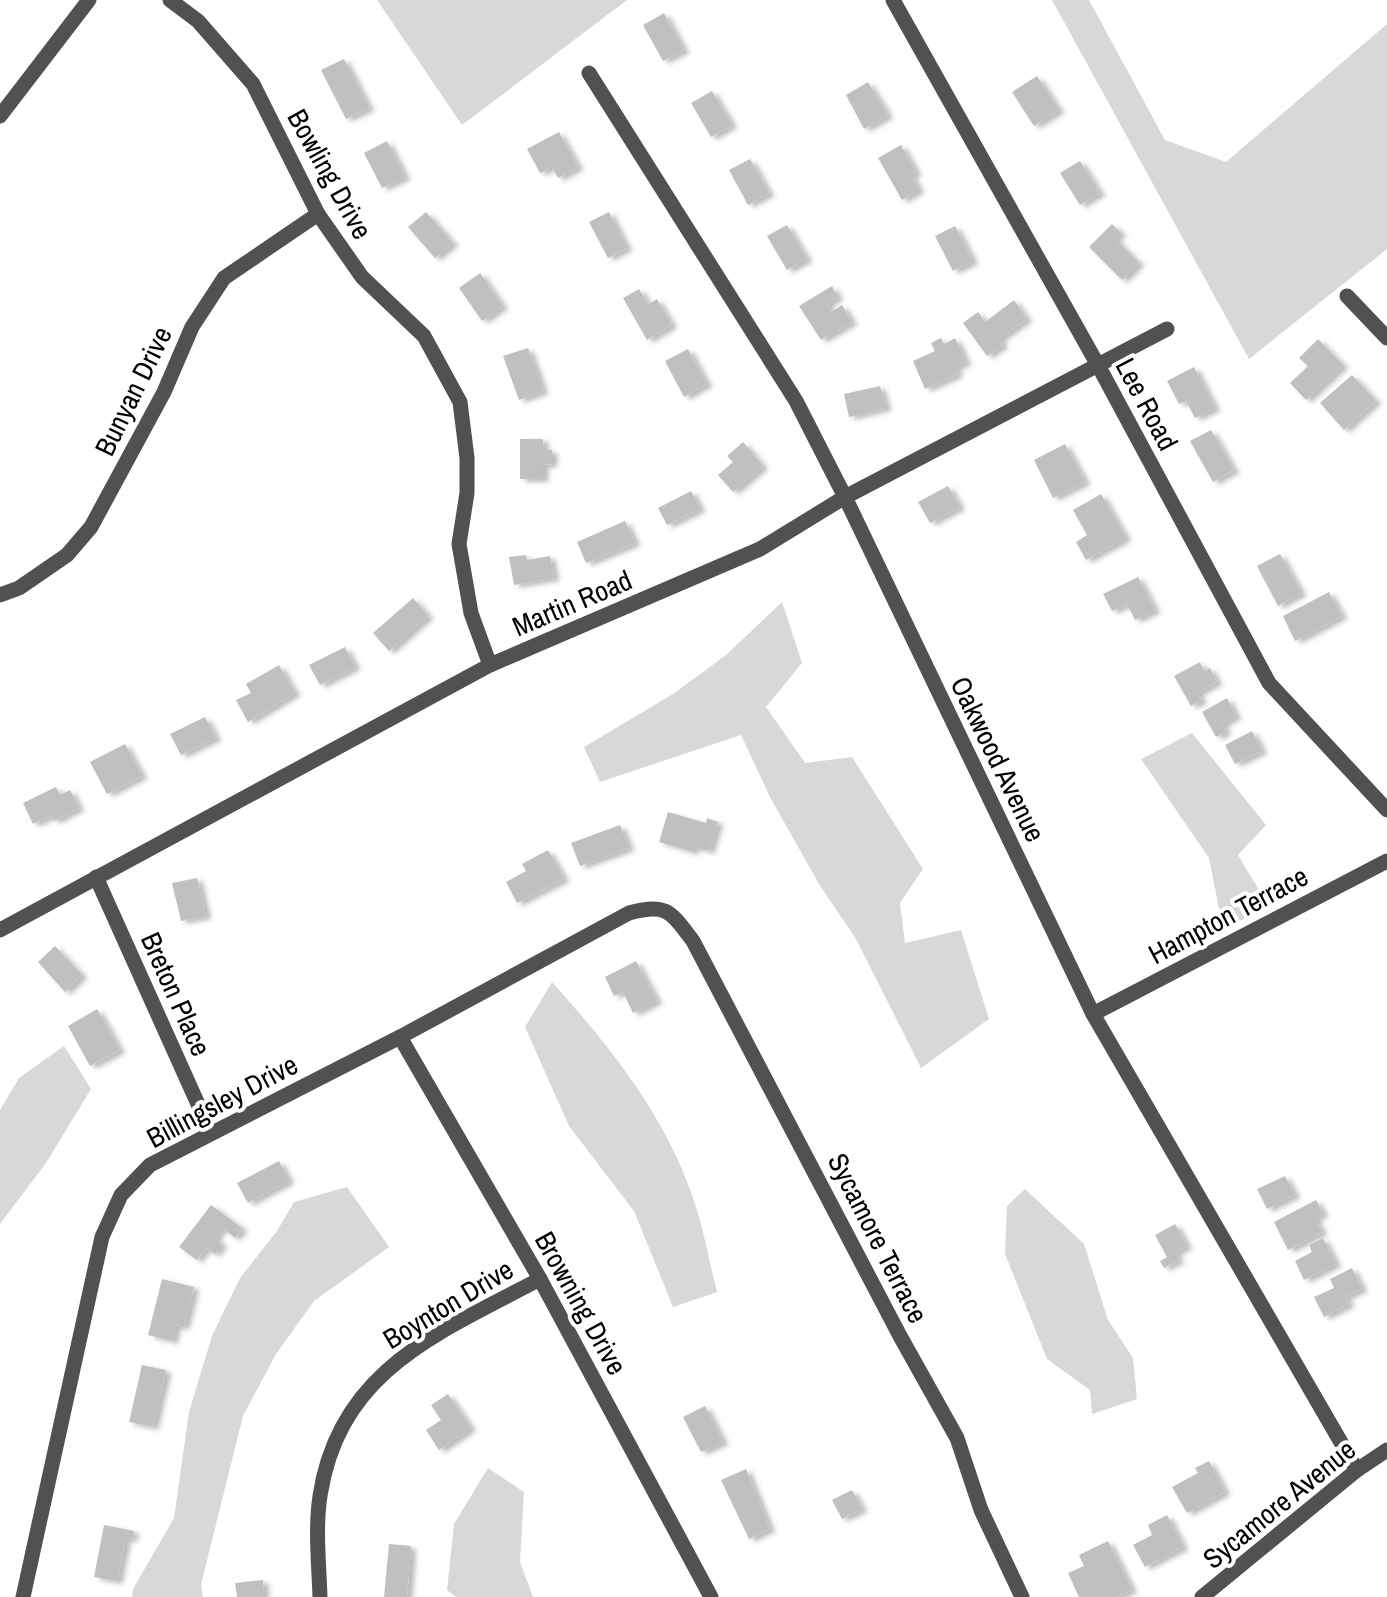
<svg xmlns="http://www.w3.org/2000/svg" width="1387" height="1597" viewBox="0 0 1387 1597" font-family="'Archivo Narrow',sans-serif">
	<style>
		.green { fill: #d8d8d8 }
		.building { fill: #c0c0c0; filter: url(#shadow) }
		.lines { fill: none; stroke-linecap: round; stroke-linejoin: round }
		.street { stroke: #515151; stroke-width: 15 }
		.labels { text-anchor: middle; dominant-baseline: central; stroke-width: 8; stroke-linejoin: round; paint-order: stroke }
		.street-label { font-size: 28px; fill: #000; stroke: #fff }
	</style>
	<defs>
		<filter id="shadow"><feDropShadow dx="5.5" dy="3" stdDeviation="2.5" flood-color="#0004"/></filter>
	</defs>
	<rect width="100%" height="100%" fill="#fff"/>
	<!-- green -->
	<g class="green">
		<path d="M377 0H627L462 125Z"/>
		<path d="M1052 0H1089L1165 140 1226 162 1387 24V249L1249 359Z"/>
		<path d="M782 602 802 663 766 707 805 763 852 757 923 869 900 903 905 943 961 930 989 1019 921 1068 856 939 819 884 771 799 741 735 600 782 584 747 673 694 726 655Z"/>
		<path d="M1192 733 1266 825 1238 855 1269 907 1223 929 1209 858 1141 759Z"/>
		<path d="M552 982C609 1046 663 1112 692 1195 703 1226 709 1260 717 1292L673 1307 634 1211 569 1126 525 1027Z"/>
		<path d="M64 1046 91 1089 46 1163 0 1224V1110L19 1078Z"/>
		<path d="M347 1187 389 1247 314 1301 276 1354 243 1416 201 1585 203 1597H132L133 1589 174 1518 189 1412 212 1336 240 1278 277 1231 294 1202Z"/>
		<path d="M1025 1189 1084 1244 1108 1320 1133 1358 1137 1399 1092 1414 1090 1390 1047 1359 1005 1254 1007 1206Z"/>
		<path d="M488 1468 524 1492 520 1562 533 1597H456L447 1590 454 1524Z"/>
	</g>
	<!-- building -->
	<g class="building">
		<path d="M664 13 684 50 663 61 643 25Z"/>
		<path d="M344 59 369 108 346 119 321 70Z"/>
		<path d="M1037 76 1059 110 1034 126 1012 92Z"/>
		<path d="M868 82 888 115 864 129 846 95Z"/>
		<path d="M712 91 732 125 711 137 691 103Z"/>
		<path d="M559 132 578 167 558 178 552 167 540 173 527 149Z"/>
		<path d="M387 141 405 177 382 188 364 153Z"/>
		<path d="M901 145 916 172 911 175 919 190 902 200 878 158Z"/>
		<path d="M750 159 769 193 748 205 729 170Z"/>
		<path d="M1080 161 1100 193 1080 205 1060 173Z"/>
		<path d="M426 212 453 243 435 258 408 227Z"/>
		<path d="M609 212 627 248 608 258 589 222Z"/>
		<path d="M1112 224 1121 233 1115 239 1139 263 1122 280 1089 247Z"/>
		<path d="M787 225 807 259 787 270 767 236Z"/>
		<path d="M955 226 973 261 953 271 935 236Z"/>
		<path d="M480 273 503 306 482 321 459 288Z"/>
		<path d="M832 286 838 297 827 304 831 312 842 305 852 322 821 340 799 306Z"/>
		<path d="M639 289 648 304 657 299 672 325 647 340 623 298Z"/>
		<path d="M1014 300 1027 319 999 339 1003 345 987 356 963 323 978 312 985 322Z"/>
		<path d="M941 338 944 344 955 338 966 362 955 367 958 374 925 389 913 361 935 351 931 343Z"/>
		<path d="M1318 339 1343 365 1306 400 1290 383 1308 366 1299 358Z"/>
		<path d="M528 348 543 391 519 400 503 356Z"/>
		<path d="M688 349 707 384 684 397 665 361Z"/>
		<path d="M1194 367 1215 408 1195 418 1186 401 1179 404 1167 381Z"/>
		<path d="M1352 375 1376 401 1344 430 1320 403Z"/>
		<path d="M880 386 886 408 849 417 844 394Z"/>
		<path d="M1211 430 1234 470 1213 482 1190 441Z"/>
		<path d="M520 439H543L544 450H552V464L543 465V479H520Z"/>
		<path d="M743 442 763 466 733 492 718 475 733 462 727 456Z"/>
		<path d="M1065 444 1085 482 1053 498 1034 460Z"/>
		<path d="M948 486 960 507 930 523 918 502Z"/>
		<path d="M691 491 700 509 667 525 658 508Z"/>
		<path d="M1101 494 1126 538 1086 560 1076 542 1087 535 1073 510Z"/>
		<path d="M625 521 635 543 586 563 577 542Z"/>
		<path d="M1280 554 1301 593 1278 606 1257 566Z"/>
		<path d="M526 555 527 560 550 556 554 578 514 585 509 557Z"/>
		<path d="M1138 577 1155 610 1135 620 1127 604 1112 611 1103 594Z"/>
		<path d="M1329 592 1342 616 1295 641 1283 616Z"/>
		<path d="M413 598 428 616 389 651 373 633Z"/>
		<path d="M345 647 355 667 320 685 309 665Z"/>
		<path d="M1200 662 1204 671 1210 668 1217 682 1197 693 1202 700 1191 706 1174 676Z"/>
		<path d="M279 665 295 693 248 722 236 700 251 693 246 684Z"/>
		<path d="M1227 698 1236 716 1222 724 1226 732 1216 737 1202 712Z"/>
		<path d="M205 717 216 738 181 755 170 734Z"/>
		<path d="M1252 731 1262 751 1235 764 1225 745Z"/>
		<path d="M125 744 142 776 107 794 90 762Z"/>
		<path d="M56 787 60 795 70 790 79 808 54 821 51 816 33 824 23 803Z"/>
		<path d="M668 812 706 823 707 818 718 822 709 851 694 847 693 852 659 842Z"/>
		<path d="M620 825 629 848 580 866 571 843Z"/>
		<path d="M548 850 564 879 517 903 506 882 526 871 522 864Z"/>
		<path d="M197 878 206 916 181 921 172 883Z"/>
		<path d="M55 946 82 975 65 992 38 962Z"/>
		<path d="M636 961 657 1001 633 1013 623 992 614 996 605 977Z"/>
		<path d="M97 1009 120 1050 90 1066 68 1026Z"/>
		<path d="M279 1161 289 1181 248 1203 237 1183Z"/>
		<path d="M1285 1176 1295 1195 1267 1209 1257 1189Z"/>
		<path d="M1316 1200 1323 1214 1315 1218 1322 1232 1288 1250 1274 1222Z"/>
		<path d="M211 1205 242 1228 235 1238 222 1228 215 1238 222 1244 215 1254 206 1248 197 1260 179 1247Z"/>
		<path d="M1175 1224 1187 1246 1175 1253 1179 1260 1164 1268 1160 1261 1167 1257 1155 1235Z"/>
		<path d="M1323 1238 1336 1264 1304 1280 1295 1261 1312 1252 1309 1245Z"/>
		<path d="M1352 1268 1362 1289 1345 1297 1349 1304 1324 1317 1314 1297 1334 1288 1330 1279Z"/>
		<path d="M162 1279 194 1287 184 1327 176 1325 172 1341 148 1335Z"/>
		<path d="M142 1365 166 1370 153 1427 129 1422Z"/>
		<path d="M448 1394 471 1428 439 1450 426 1430 441 1420 431 1405Z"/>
		<path d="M705 1406 723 1442 701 1452 683 1417Z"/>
		<path d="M1209 1461 1225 1492 1187 1513 1172 1487 1198 1473 1195 1468Z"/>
		<path d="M746 1469 770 1529 749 1539 721 1480Z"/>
		<path d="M852 1490 862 1509 842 1519 832 1500Z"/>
		<path d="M1167 1515 1183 1547 1145 1567 1133 1545 1152 1535 1148 1525Z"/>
		<path d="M104 1525 134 1531 132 1539 126 1538 117 1581 94 1577Z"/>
		<path d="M1108 1541 1132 1590 1117 1597H1079L1068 1573 1084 1566 1079 1555Z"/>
		<path d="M389 1544 411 1546 407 1597H384Z"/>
		<path d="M263 1580 264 1597H237L235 1583Z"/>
	</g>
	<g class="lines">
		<!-- street -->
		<g class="street">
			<path d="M170 0 198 21 253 84 318 214 362 277 424 336 460 402 467 458V493L459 544 471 613 490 665"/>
			<path d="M893 0 1099 367 1269 683 1387 810"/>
			<path d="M589 73 796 401 845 497 1093 1014 1357 1470"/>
			<path d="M0 116 89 0"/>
			<path d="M1347 296 1387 338"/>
			<path d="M0 595 19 588 67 555 91 527 164 392 192 327 224 278 318 214"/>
			<path d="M96 877 211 1133"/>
			<path d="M0 930 490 665 760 549 845 497 1167 329"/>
			<path d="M1093 1014 1387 861"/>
			<path d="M400 1037 540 1279 711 1597"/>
			<path d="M23 1597 102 1237 121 1195 150 1165 400 1037 629 913C667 903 670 911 693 941L900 1336 957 1438 981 1510 1022 1597"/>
			<path d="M320 1597C319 1565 315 1529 320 1496 339 1369 441 1332 540 1279"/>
			<path d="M1202 1597 1357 1470 1387 1450"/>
		</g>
	</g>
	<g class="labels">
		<!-- street labels -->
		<g class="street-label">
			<text transform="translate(330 174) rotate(61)">Bowling Drive</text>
			<text transform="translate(133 391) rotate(-64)">Bunyan Drive</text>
			<text transform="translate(1147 404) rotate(62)">Lee Road</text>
			<text transform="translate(572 603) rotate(-23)">Martin Road</text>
			<text transform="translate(998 759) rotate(64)">Oakwood Avenue</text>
			<text transform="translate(1228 915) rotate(-28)">Hampton Terrace</text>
			<text transform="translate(176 994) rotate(66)">Breton Place</text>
			<text transform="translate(222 1101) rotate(-28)">Billingsley Drive</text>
			<text transform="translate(878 1238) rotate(63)">Sycamore Terrace</text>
			<text transform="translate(581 1303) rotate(61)">Browning Drive</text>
			<text transform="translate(448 1304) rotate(-31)">Boynton Drive</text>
			<text transform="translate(1279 1504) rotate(-39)">Sycamore Avenue</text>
		</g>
	</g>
</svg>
